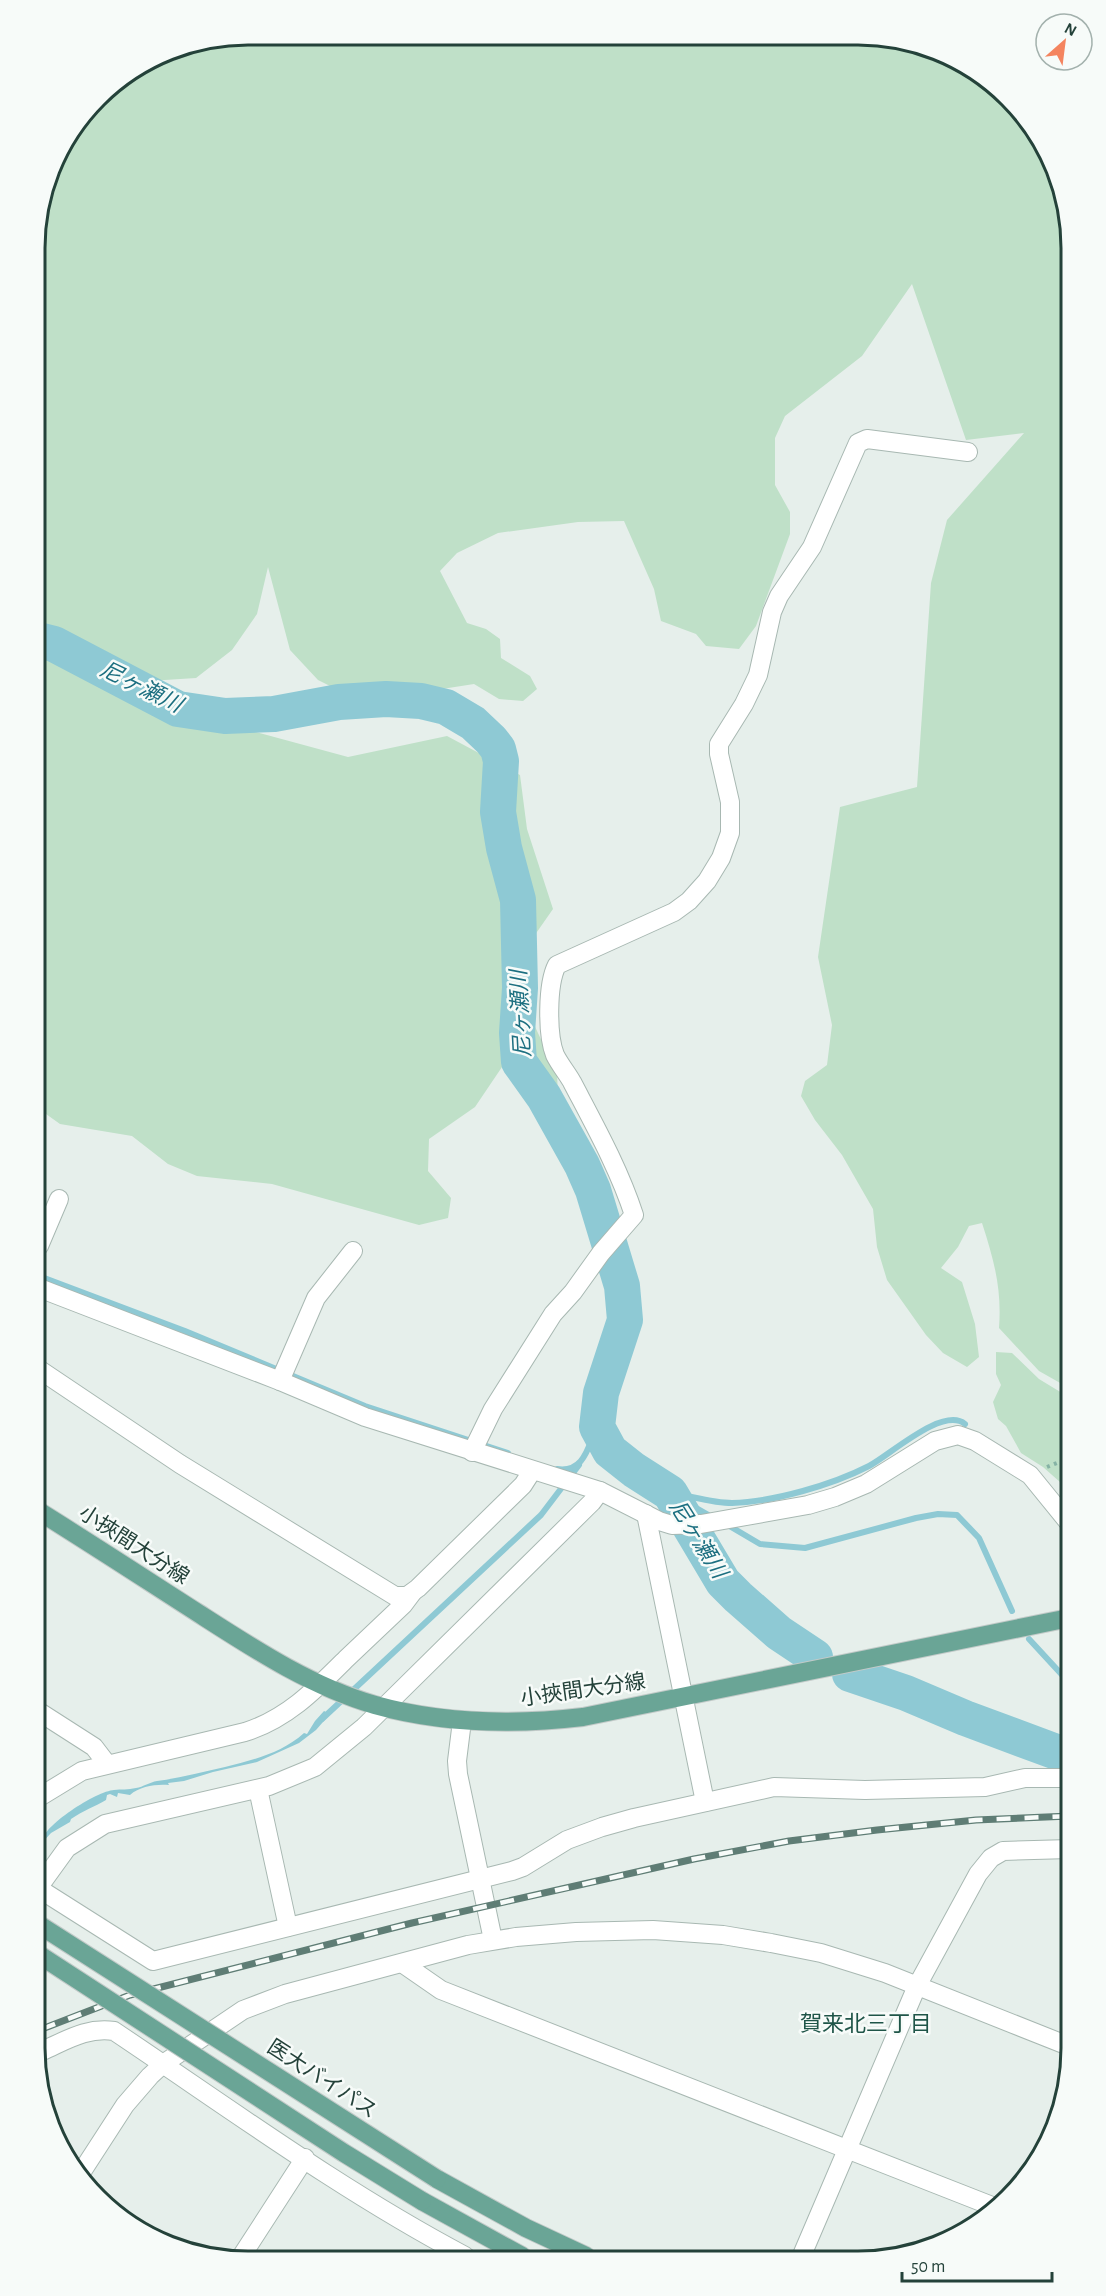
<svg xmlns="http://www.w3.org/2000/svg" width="1106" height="2296" viewBox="0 0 1106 2296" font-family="'Alegreya Sans','Noto Sans JP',sans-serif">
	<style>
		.green { fill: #bfe0c8 }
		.water { fill: #8ec9d4 }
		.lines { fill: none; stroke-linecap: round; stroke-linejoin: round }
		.stream { stroke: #8ec9d4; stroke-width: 6 }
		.river { stroke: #8ec9d4; stroke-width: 36 }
		.minor-casing { stroke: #a8b8b2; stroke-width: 20 }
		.major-casing { stroke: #c2cac8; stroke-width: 20 }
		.path { stroke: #86b3a5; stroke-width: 4; stroke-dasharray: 3 4.5; stroke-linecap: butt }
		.minor { stroke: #fff; stroke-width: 18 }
		.major { stroke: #6aa596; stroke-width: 18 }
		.rail-casing { stroke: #5f7d75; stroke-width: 7 }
		.rail { stroke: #f7fbf9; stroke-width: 4.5; stroke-dasharray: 14; stroke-linecap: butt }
		.major-bridge-casing { stroke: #c2cac8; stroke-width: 20; stroke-linecap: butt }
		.major-bridge { stroke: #6aa596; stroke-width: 18 }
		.labels { text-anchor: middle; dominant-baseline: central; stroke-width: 5; stroke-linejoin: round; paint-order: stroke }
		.street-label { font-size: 21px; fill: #24423a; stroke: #f7fbf9 }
		.water-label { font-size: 22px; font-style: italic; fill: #1c6f80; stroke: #f7fbf9 }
		.neighbourhood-label { font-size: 22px; fill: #1f5548; stroke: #f7fbf9 }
		.rim { fill: none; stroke: #24423a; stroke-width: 3 }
	</style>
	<rect width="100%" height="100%" fill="#e6efeb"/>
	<!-- green -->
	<g class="green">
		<path d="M248 35 899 39 999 88 1043 141 1064 193 1069 1388 1039 1371 999 1328C1002 1289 994 1260 982 1223L969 1226 958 1247 941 1268 962 1282 975 1324 979 1357 967 1367 943 1353 926 1335 887 1280 877 1247 873 1209 842 1155 815 1120 801 1096 805 1081 827 1065 832 1025 818 957 840 807 917 787 931 583 947 520 1024 433 966 440 912 284 862 356 785 416 775 438V485L790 512V534L756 626 739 649 706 646 696 634 661 621 654 589 624 521 578 522 498 533 457 553 440 571 467 623 486 629 500 639 501 658 530 676 537 689 523 701 499 699 474 684 410 694 350 696 318 680 290 650 268 567 257 614 232 650 196 678 149 681 179 701 248 730 348 757 447 736 520 775 527 829 553 909 509 972 557 1073 558 1095 539 1090 502 1067 475 1107 429 1139 428 1171 451 1198 448 1218 419 1225 272 1184 197 1176 168 1164 132 1136 60 1124 39 1109 36 221 57 153 107 88 167 51Z"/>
		<path d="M996 1352 1012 1353 1039 1379 1062 1393 1069 1400V1490L1043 1467 1021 1453 1006 1426 998 1419 993 1402 1001 1385 996 1374Z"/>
	</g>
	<!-- water -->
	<path class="water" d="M324 1711 330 1714 316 1730 299 1743 257 1762 213 1772 184 1781 168 1783 169 1785C156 1784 140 1786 130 1795L118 1793 117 1797 110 1794 107 1795 106 1800C94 1807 84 1810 71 1819L70 1822 51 1833 41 1844C41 1826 97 1791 114 1790 121 1789 128 1790 136 1788 143 1787 150 1782 157 1781 180 1778 202 1772 225 1767 253 1760 282 1753 304 1733L307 1734 315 1721Z"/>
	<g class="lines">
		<!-- stream -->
		<g class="stream">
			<path d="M39 1276 185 1331 365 1406 508 1453"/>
			<path d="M557 1469C584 1473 588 1447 597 1427"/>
			<path d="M670 1493 712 1517"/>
			<path d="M677 1494C694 1497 714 1503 732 1503 773 1502 832 1485 869 1466 890 1455 943 1406 965 1424"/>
			<path d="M726 1524 760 1544 805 1548 916 1518 938 1514 957 1515 979 1538 1012 1611"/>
			<path d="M1029 1639 1064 1677"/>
			<path d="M322 1719 541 1515 579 1465"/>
		</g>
		<!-- river -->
		<g class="river">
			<path d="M38 640 54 644 178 709 225 716 274 714 339 702 386 699 421 701 446 707 473 723 491 740 498 749 501 761 498 812 504 848 518 900 520 988 517 1033 519 1062 544 1097 582 1165 593 1190 622 1286 625 1320 601 1393 597 1427 610 1451 634 1470 670 1493 723 1582 738 1597 779 1633 815 1657"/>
			<path d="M850 1674 906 1693 965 1718 1070 1757"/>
		</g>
		<!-- minor casing -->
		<g class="minor-casing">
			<g id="minor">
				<path d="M39 1246 59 1199"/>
				<path d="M39 1288 280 1381 365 1417 600 1491 659 1521 672 1525 701 1524 808 1505 835 1497 866 1484 935 1441 958 1435 975 1441 1030 1475 1069 1523"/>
				<path d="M40 1370 180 1464 395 1596H407L418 1588 523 1485 532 1471"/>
				<path d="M280 1381 316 1298 353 1251"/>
				<path d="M472 1452 493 1409 553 1314 573 1292 601 1253 634 1215C619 1169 595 1126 572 1082 567 1073 560 1065 555 1055 547 1035 547 984 557 965L674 912 689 901 707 881 721 858 730 833V802L719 754V744L744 704 758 675 772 612 779 596 812 547 858 443 867 439 968 452"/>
				<path d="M646 1514 705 1802"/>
				<path d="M41 1713 94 1747 107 1764"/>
				<path d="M462 1721 457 1761 458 1774 493 1940"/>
				<path d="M258 1789 288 1927"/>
				<path d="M41 1796 82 1771 245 1732C287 1719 316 1689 346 1659 365 1641 384 1623 403 1605L412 1593"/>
				<path d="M41 1884 67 1848 105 1824 269 1786 315 1767 364 1727 592 1502 600 1491"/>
				<path d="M41 1890 153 1961 512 1871 523 1867 567 1840 602 1827 634 1818 774 1787 865 1790 985 1787 1025 1778H1070"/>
				<path d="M402 1963 441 1990 997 2208"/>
				<path d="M42 2051C67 2040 87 2027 114 2031 229 2108 342 2191 465 2256"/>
				<path d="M79 2176 125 2105 150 2076 163 2064 243 2010 285 1994 468 1945 516 1937 576 1932 653 1930 723 1935 771 1943 821 1953 885 1973 1071 2047"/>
				<path d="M802 2255 917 1986 978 1874 991 1858 1003 1851 1070 1849"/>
				<path d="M241 2257 305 2158"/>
			</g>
		</g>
		<!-- major casing -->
		<g class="major-casing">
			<g id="major">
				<path d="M40 1512C93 1545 145 1579 198 1613 254 1649 310 1686 375 1705 443 1724 514 1725 583 1717L1069 1618"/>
				<path d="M437 2179 526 2228 586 2256"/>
				<path d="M422 2201 522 2256"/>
			</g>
		</g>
		<!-- path -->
		<path class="path" d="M1047 1467 1069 1458"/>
		<!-- minor -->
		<use href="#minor" class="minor"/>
		<!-- major -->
		<use href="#major" class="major"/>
		<!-- rail casing -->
		<g class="rail-casing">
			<path id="rail" d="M42 2029 130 1995 412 1923 694 1859 789 1841 877 1830 976 1820 1070 1816"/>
		</g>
		<!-- rail -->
		<use href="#rail" class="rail"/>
		<!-- major-bridge casing -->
		<g class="major-bridge-casing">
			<g id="major-bridge">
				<path d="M41 1926 437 2179"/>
				<path d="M41 1956 344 2153 422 2201"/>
			</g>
		</g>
		<!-- major-bridge -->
		<use href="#major-bridge" class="major-bridge"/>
	</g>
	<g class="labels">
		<!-- street labels -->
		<g class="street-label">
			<text transform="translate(134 1545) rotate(33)">小挾間大分線</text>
			<text transform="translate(583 1690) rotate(-8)">小挾間大分線</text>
			<text transform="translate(322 2079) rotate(33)">医大バイパス</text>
		</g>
		<!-- water labels -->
		<g class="water-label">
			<text transform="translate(141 687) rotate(26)">尼ヶ瀬川</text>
			<text transform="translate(521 1014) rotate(-93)">尼ヶ瀬川</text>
			<text transform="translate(698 1539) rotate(58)">尼ヶ瀬川</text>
		</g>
		<!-- neighbourhood labels -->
		<g class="neighbourhood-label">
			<text x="866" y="2024">賀来北三丁目</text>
		</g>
	</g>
	<!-- crop -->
	<path d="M0 0H1106V2296H0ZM248 45H858A203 203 0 0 1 1061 248V2048A203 203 0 0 1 858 2251H248A203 203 0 0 1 45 2048V248A203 203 0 0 1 248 45Z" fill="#f7fbf9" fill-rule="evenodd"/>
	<path class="rim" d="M248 45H858A203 203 0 0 1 1061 248V2048A203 203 0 0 1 858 2251H248A203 203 0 0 1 45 2048V248A203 203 0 0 1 248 45Z"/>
	<!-- north arrow -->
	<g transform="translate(1064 42) rotate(28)"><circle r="28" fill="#f7fbf9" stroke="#a3b1ad" stroke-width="1.5"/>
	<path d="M0-4.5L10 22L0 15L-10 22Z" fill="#f4845f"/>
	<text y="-9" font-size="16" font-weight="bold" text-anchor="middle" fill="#24423a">N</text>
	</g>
	<!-- scale -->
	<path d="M902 2272v9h150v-9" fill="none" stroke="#24423a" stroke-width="3"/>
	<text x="911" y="2272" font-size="18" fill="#24423a" stroke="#f7fbf9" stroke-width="4.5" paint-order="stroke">50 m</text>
</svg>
